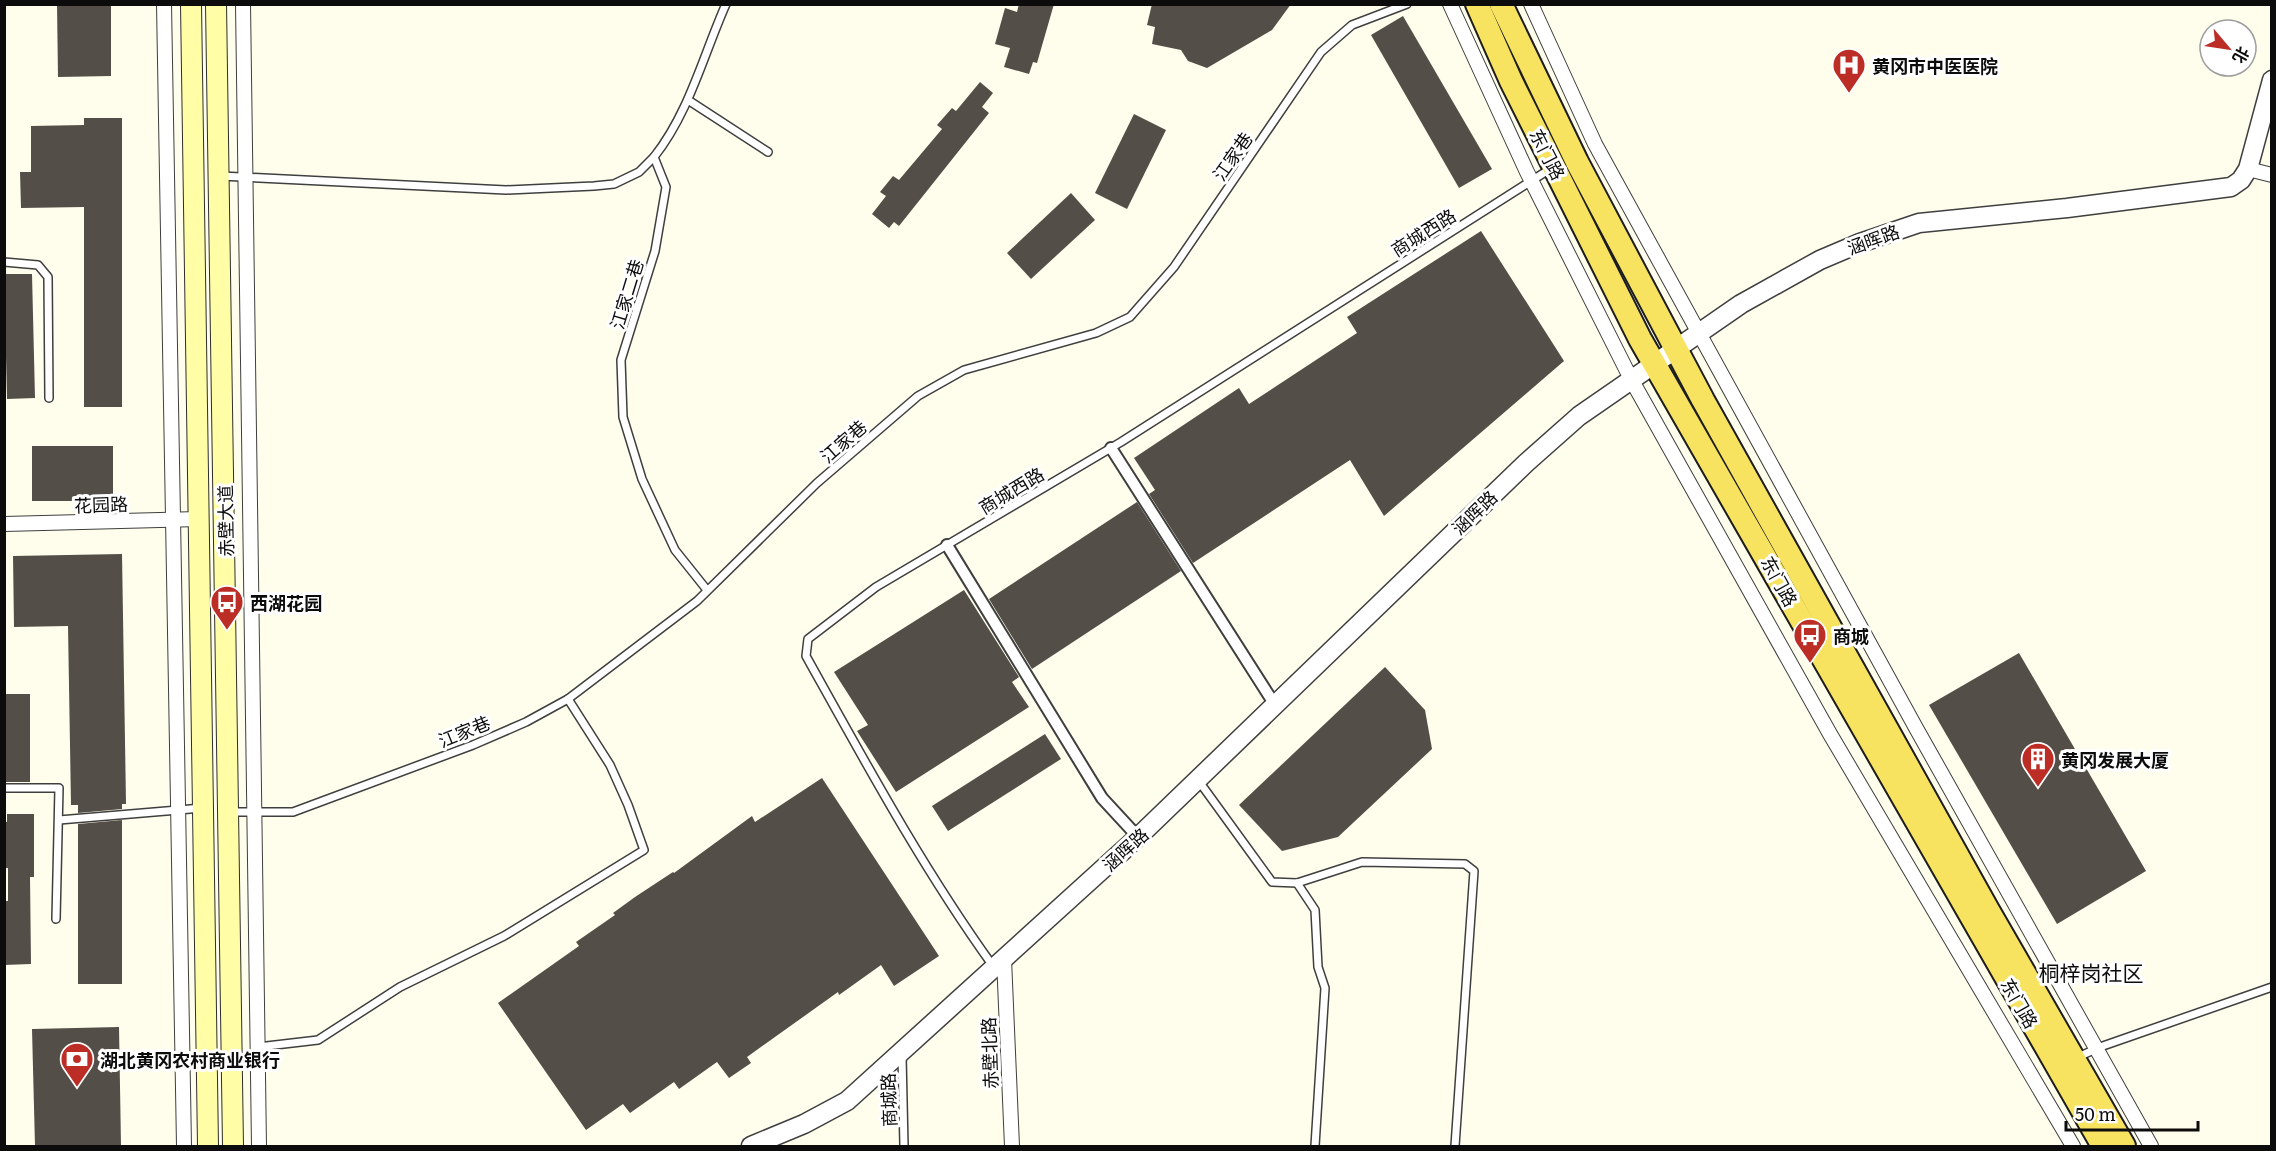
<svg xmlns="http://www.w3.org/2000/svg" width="2276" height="1151" viewBox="0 0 2276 1151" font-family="Literata,'Noto Sans SC',serif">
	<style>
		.building { fill: #544e48 }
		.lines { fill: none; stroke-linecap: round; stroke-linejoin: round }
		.service-casing { stroke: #3f3f3f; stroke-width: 10 }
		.pedestrian-casing { stroke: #3f3f3f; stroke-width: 14 }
		.minor-casing { stroke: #3f3f3f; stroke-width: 16 }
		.tertiary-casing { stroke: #3f3f3f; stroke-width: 21 }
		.secondary-casing { stroke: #2e2e2e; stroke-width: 22 }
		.primary-casing { stroke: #1d1d1d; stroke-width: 26 }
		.service { stroke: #fff; stroke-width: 7 }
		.pedestrian { stroke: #fff; stroke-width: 10 }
		.minor { stroke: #fff; stroke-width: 14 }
		.tertiary { stroke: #fff; stroke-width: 18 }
		.secondary { stroke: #fffea6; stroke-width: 20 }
		.primary { stroke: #f8e361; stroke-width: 22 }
		.labels { text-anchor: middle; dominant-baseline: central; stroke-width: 6; stroke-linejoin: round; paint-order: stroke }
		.poi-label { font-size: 18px; font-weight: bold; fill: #0c0c0c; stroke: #fff; text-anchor: start }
		.street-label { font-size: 18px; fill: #0c0c0c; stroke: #fff }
		.quarter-label { font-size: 21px; fill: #0c0c0c; stroke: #fff }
	</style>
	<rect width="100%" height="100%" fill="#fffdeb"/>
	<!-- building -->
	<g class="building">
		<path d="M57 4H111V76L58 77Z"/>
		<path d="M1019 4H1054L1037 63 1033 62 1029 74 1004 67 1010 48 995 44 1005 8 1017 12Z"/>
		<path d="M1152 4H1291L1272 30 1207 68 1188 61 1181 50 1152 44 1155 27 1147 25Z"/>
		<path d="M1403 16 1492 169 1459 188 1371 35Z"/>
		<path d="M980 82 993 93 982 107 989 113 899 226 894 222 889 228 872 214 886 196 880 192 893 176 899 180 942 129 937 125 952 108 956 111Z"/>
		<path d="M1134 114 1166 130 1127 209 1095 193Z"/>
		<path d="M84 118H122V407H84V207L21 208 20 172H31V126L84 125Z"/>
		<path d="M1071 193 1095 220 1031 279 1007 253Z"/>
		<path d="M1481 231 1564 361 1384 516 1350 460 1193 563 1149 494 1155 490 1134 458 1239 388 1249 404 1357 333 1347 317Z"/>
		<path d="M4 274H32L35 398 7 399Z"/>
		<rect x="32" y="446" width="81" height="55"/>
		<path d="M1137 502 1181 571 1032 669 989 599Z"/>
		<path d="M122 554 126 804H122V809L78 813V805H71L68 626 14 627 13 556Z"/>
		<path d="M964 590 1019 677 1012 682 1029 707 896 792 857 731 868 725 834 672Z"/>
		<path d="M2019 653 2146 871 2057 924 1929 705Z"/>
		<path d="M1385 667 1425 710 1432 749 1338 837 1282 851 1239 805Z"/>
		<rect x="4" y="694" width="26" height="88"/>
		<path d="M1045 734 1061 759 948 831 932 806Z"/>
		<path d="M822 778 939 956 894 986 881 965 839 995 838 992 747 1057 751 1063 729 1078 717 1062 679 1089 674 1082 630 1113 623 1104 586 1130 498 1003 579 946 576 942 615 915 613 913 635 897 673 872 674 873 752 816 755 822Z"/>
		<path d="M7 814H34V877H30L31 964 4 965V901H8V868H4V822H7Z"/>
		<path d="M122 820V984H78V824Z"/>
		<path d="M119 1027 121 1146H35L32 1029Z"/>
	</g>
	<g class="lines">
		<!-- service casing -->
		<g class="service-casing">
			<g id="service">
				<path d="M688 100 768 152"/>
				<path d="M221 176 506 190 594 186 614 184 639 172 654 157"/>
				<path d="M4 262 38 265 48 277 49 398"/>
				<path d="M707 590 675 550 642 479 623 417 621 360 655 251 666 187 654 157C689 113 703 56 726 4"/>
				<path d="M1198 780 1272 882 1297 883 1362 862 1465 864 1474 871 1455 1146"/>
				<path d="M4 788H59L56 919"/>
				<path d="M229 812H293L473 745 526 722 568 699 697 601 817 483 918 396 964 370 1096 333 1130 317 1174 267 1321 52 1352 25 1407 4"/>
				<path d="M59 820 202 808"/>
				<path d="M1297 883 1315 910 1318 967 1325 988 1315 1146"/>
				<path d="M993 966C923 869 864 760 806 656L808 639 876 587 1121 442 1550 169"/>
				<path d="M258 1047 318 1040 400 987 504 936 644 850 628 805 610 765 568 699"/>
				<path d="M902 1056 904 1146"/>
				<path d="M2076 1058 2100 1047 2272 987"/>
			</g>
		</g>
		<!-- pedestrian casing -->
		<g class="pedestrian-casing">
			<g id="pedestrian">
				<path d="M1111 448 1275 705"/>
				<path d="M947 545 1102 798 1138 837"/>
			</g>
		</g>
		<!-- minor casing -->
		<g class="minor-casing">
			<g id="minor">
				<path d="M164 4 184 1146"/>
				<path d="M243 4 259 1146"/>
				<path d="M1450 4 1527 172 1631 379 1830 734 2073 1146"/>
				<path d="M1531 4 1595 144 1916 728 2151 1146"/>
				<path d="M2248 169 2272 175"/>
				<path d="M4 524 199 519"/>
				<path d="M1004 959 1012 1146"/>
			</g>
		</g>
		<!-- tertiary casing -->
		<g class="tertiary-casing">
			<path id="tertiary" d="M751 1146 804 1124 847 1101 1138 837 1526 463 1579 416 1741 304 1820 260 1860 243 1919 223 2067 208 2231 187 2241 180 2248 169 2272 80"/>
		</g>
		<!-- secondary casing -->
		<g class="secondary-casing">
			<g id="secondary">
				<path d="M191 4 208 1146"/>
				<path d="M216 4 233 1146"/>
			</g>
		</g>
		<!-- primary casing -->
		<g class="primary-casing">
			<g id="primary">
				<path d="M1477 4 1511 81 1640 339 2103 1146"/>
				<path d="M1501 4 1577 162 1703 400 1988 910 2124 1146"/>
			</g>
		</g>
		<!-- service -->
		<use href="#service" class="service"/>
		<!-- pedestrian -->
		<use href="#pedestrian" class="pedestrian"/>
		<!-- minor -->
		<use href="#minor" class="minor"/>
		<!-- tertiary -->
		<use href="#tertiary" class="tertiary"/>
		<!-- secondary -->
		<use href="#secondary" class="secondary"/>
		<!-- primary -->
		<use href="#primary" class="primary"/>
	</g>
	<!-- icons -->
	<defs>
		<g id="hospital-pin" transform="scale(1.725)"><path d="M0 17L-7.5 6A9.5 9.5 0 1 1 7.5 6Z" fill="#bb2d25" stroke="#fff"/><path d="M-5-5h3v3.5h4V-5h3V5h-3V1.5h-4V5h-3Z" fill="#fff"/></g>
		<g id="bus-pin" transform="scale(1.725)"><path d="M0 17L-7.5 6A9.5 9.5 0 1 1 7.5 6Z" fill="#bb2d25" stroke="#fff"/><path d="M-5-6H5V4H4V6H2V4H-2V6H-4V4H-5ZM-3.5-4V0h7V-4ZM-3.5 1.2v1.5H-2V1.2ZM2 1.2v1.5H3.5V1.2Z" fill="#fff"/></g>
		<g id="building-pin" transform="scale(1.725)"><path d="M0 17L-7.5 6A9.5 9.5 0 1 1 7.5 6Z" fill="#bb2d25" stroke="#fff"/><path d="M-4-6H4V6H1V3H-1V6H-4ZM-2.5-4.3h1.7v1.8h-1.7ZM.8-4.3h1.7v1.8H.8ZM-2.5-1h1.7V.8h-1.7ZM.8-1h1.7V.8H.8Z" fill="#fff"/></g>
		<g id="bank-pin" transform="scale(1.725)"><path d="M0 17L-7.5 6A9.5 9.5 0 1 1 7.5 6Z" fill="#bb2d25" stroke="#fff"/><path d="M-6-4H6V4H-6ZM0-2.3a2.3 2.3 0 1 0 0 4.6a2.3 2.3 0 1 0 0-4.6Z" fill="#fff"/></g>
	</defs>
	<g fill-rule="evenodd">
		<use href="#hospital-pin" x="1849" y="65"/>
		<use href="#bus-pin" x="227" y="602"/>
		<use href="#bus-pin" x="1810" y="635"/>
		<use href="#building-pin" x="2038" y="759"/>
		<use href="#bank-pin" x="77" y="1059"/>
	</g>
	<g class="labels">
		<!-- poi labels -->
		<g class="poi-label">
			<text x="1872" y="65">黄冈市中医医院</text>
			<text x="250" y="602">西湖花园</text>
			<text x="1833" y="635">商城</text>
			<text x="2061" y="759">黄冈发展大厦</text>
			<text x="100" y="1059">湖北黄冈农村商业银行</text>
		</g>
		<!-- street labels -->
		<g class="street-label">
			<text transform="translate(1548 154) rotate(63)">东门路</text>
			<text transform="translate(1232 156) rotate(-55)">江家巷</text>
			<text transform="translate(1423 232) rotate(-32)">商城西路</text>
			<text transform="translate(1873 239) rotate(-20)">涵晖路</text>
			<text transform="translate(626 294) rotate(-73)">江家二巷</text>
			<text transform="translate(843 441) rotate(-41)">江家巷</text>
			<text transform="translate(1011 490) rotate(-31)">商城西路</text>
			<text transform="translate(101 504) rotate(-2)">花园路</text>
			<text transform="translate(1474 512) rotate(-44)">涵晖路</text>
			<text transform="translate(225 521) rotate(-91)">赤壁大道</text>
			<text transform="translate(1780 581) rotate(61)">东门路</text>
			<text transform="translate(464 731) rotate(-22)">江家巷</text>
			<text transform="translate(1125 849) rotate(-42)">涵晖路</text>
			<text transform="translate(2020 1003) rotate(60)">东门路</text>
			<text transform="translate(989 1053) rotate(-92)">赤壁北路</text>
			<text transform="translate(888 1100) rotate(-92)">商城路</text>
		</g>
		<!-- quarter labels -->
		<g class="quarter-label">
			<text x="2091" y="971">桐梓岗社区</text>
		</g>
	</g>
	<!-- border -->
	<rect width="2276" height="1151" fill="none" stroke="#0c0c0c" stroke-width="12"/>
	<!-- north arrow -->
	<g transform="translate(2228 48) rotate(119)"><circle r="28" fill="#ffffff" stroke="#9e9e9e" stroke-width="1.5"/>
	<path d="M0-4.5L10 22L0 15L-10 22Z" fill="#bb2d25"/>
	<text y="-9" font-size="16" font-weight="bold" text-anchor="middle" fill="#0c0c0c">北</text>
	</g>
	<!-- scale -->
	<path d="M2066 1121v9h132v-9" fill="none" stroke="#0c0c0c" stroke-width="3"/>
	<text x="2075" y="1121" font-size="18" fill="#0c0c0c" stroke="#ffffff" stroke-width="4.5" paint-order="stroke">50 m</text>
</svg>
